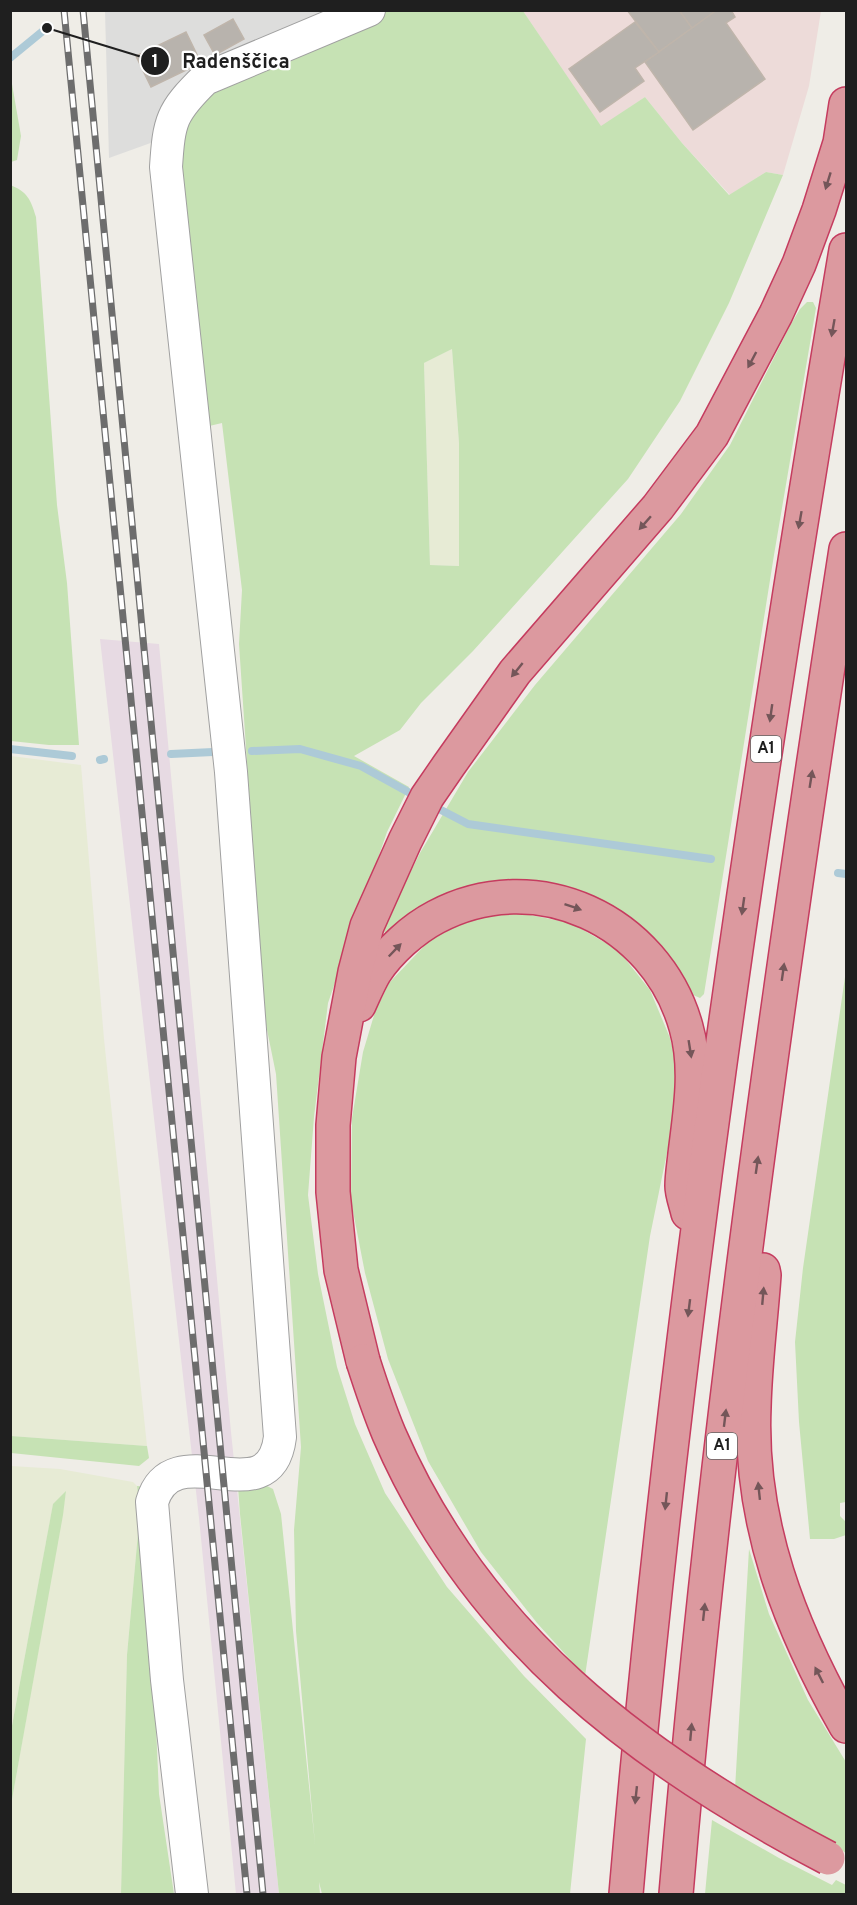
<svg xmlns="http://www.w3.org/2000/svg" width="857" height="1905" viewBox="0 0 857 1905" font-family="Overpass,sans-serif">
	<style>
		.residential { fill: #dddddc }
		.commercial { fill: #eddbd9 }
		.industrial { fill: #e7dae3 }
		.farmland { fill: #e7ebd5 }
		.grass { fill: #c6e2b4; fill-rule: evenodd }
		.lines { fill: none; stroke-linecap: round; stroke-linejoin: round }
		.stream { stroke: #adcad7; stroke-width: 8 }
		.building { fill: #b8b3ad; stroke: #bfb5ab; stroke-width: 1.5 }
		.street-casing { stroke: #a0a0a0; stroke-width: 34 }
		.highway-casing { stroke: #c53c5f; stroke-width: 36 }
		.street { stroke: #fff; stroke-width: 32 }
		.highway { stroke: #dc999f; stroke-width: 33 }
		.rail-casing { stroke: #6d6d6d; stroke-width: 7 }
		.rail { stroke: #fff; stroke-width: 4.5; stroke-dasharray: 14; stroke-linecap: butt }
		.highway-bridge-casing { stroke: #c53c5f; stroke-width: 36; stroke-linecap: butt }
		.highway-bridge { stroke: #dc999f; stroke-width: 33 }
		.oneway { fill: #745659 }
		.labels { text-anchor: middle; dominant-baseline: central; stroke-width: 4.5; stroke-linejoin: round; paint-order: stroke }
		.shield { fill: #fff; stroke: #626262; stroke-width: 1.5 }
		.shield-label { font-size: 16px; font-weight: bold; fill: #1f1f1f }
		.leader { fill: none; stroke: #1f1f1f; stroke-width: 2 }
		.callout-dot { fill: #1f1f1f; stroke: #fff; stroke-width: 2 }
		.mark-label { font-size: 18px; text-anchor: middle; font-weight: bold; fill: #fff }
		.callout-label { font-size: 20px; text-anchor: middle; font-weight: bold; fill: #1f1f1f; stroke: #fff; stroke-width: 4.5; stroke-linejoin: round; paint-order: stroke }
	</style>
	<rect width="100%" height="100%" fill="#efede7"/>
	<!-- residential -->
	<path class="residential" d="M105 11H385L275 54 181 132 109 158Z"/>
	<!-- commercial -->
	<path class="commercial" d="M523 11H821L809 86 783 175 766 172 730 195 682 143 645 97 601 127Z"/>
	<!-- industrial -->
	<path class="industrial" d="M100 639 159 644 231 1432 279 1894H236L199 1518Z"/>
	<!-- farmland -->
	<g class="farmland">
		<path d="M452 349 459 443 460 566 430 565 424 363Z"/>
		<path d="M11 756 81 765 104 1039 147 1446 11 1436Z"/>
		<path d="M11 1466 60 1469 133 1482 137 1486 140 1511 127 1655 121 1894H11V1805L66 1492 53 1505 11 1731Z"/>
	</g>
	<!-- grass -->
	<g class="grass">
		<path d="M385 11H523L601 126 645 97 682 143 729 195 766 172 783 175 729 303 680 401 628 479 473 651 421 703 400 730 354 756 409 787 387 832 328 1003 314 1117 308 1195 318 1274 337 1367 355 1424 385 1493 447 1587 524 1676 586 1739 570 1894H322L319 1882 320 1894H279L240 1514 238 1486 265 1485 273 1489 281 1514 315 1844 296 1631 294 1530 301 1447 276 1074 264 1015 239 644 242 590 222 423 205 427 179 202 181 132 197 99 275 54ZM452 349 459 443V566L430 565 424 363Z"/>
		<path d="M12 84 21 136 17 160 11 162 10 86Z"/>
		<path d="M10 185C27 191 31 200 36 217L57 505 67 583 79 745H49L11 741Z"/>
		<path d="M807 302H813L816 308 774 555 704 994 700 998 693 995 675 968 582 897 386 934 382 929 420 853 468 772 535 685 681 514 730 445 791 324 800 309Z"/>
		<path d="M520 913 571 923 618 950 650 990 670 1038 681 1084 650 1236 585 1676 537 1623 481 1552 428 1461 388 1359 365 1273 351 1201 352 1118 363 1052 375 1012 389 983 428 942 466 919Z"/>
		<path d="M846 970V1502L840 1503V1516L846 1522V1535L834 1539H810L799 1422 795 1342 803 1268Z"/>
		<path d="M11 1436 147 1446 149 1458 139 1466 11 1453Z"/>
		<path d="M137 1486 148 1487 149 1566 159 1794 174 1894H121L127 1655 140 1511Z"/>
		<path d="M66 1491 63 1515 11 1805V1731L53 1504Z"/>
		<path d="M749 1549 769 1614 808 1700 846 1762V1853L735 1789Z"/>
		<path d="M712 1820 779 1858 832 1885 836 1880 846 1885V1894H705Z"/>
	</g>
	<g class="lines">
		<!-- stream -->
		<g class="stream">
			<path d="M10 58 49 26"/>
			<path d="M10 749 72 756"/>
			<path d="M252 751 300 749 361 766 410 793"/>
			<path d="M171 754 213 752"/>
			<path d="M100 760 104 759"/>
			<path d="M441 810 468 824 711 859"/>
			<path d="M838 873 846 874"/>
		</g>
	</g>
	<!-- building -->
	<g class="building">
		<path d="M627 10H679L692 28 659 52Z"/>
		<path d="M679 10H717L692 28Z"/>
		<path d="M717 10H731L735 17 726 23 765 79 693 130 645 62Z"/>
		<path d="M233 19 244 39 215 55 204 35Z"/>
		<path d="M635 22 659 52 635 68 644 81 600 112 569 69Z"/>
		<path d="M186 32 201 63 151 87 136 56Z"/>
	</g>
	<g class="lines">
		<!-- street casing -->
		<g class="street-casing">
			<path id="street" d="M192 1894 167 1680 152 1502C173 1430 270 1519 280 1437L231 772 166 167C169 121 171 112 205 79L369 10"/>
		</g>
		<!-- highway casing -->
		<g class="highway-casing">
			<g id="highway">
				<path d="M359 1005C364 994 369 982 375 972 389 951 413 929 436 917 536 864 656 920 686 1027 698 1069 690 1112 685 1154 684 1164 682 1176 682 1186 682 1194 686 1204 688 1213"/>
				<path d="M763 1270 764 1275C761 1319 755 1363 754 1407 749 1523 790 1627 846 1726"/>
				<path d="M363 1361 341 1270 333 1192V1125L339 1057 355 972 367 926 405 841 427 797 449 765 515 672 658 507 712 435 776 314 799 264 819 210 840 143 846 104"/>
				<path d="M626 1894C673 1343 754 795 846 250"/>
				<path d="M676 1894C714 1444 777 996 846 549"/>
			</g>
		</g>
		<!-- street -->
		<use href="#street" class="street"/>
		<!-- highway -->
		<use href="#highway" class="highway"/>
		<!-- rail casing -->
		<g class="rail-casing">
			<g id="rail">
				<path d="M64 10 247 1894"/>
				<path d="M83 10 263 1894"/>
			</g>
		</g>
		<!-- rail -->
		<use href="#rail" class="rail"/>
		<!-- highway-bridge casing -->
		<g class="highway-bridge-casing">
			<path id="highway-bridge" d="M363 1361C371 1386 379 1410 389 1434 476 1636 639 1759 828 1858"/>
		</g>
		<!-- highway-bridge -->
		<use href="#highway-bridge" class="highway-bridge"/>
	</g>
	<!-- one-way arrows -->
	<defs><path id="oneway-solid" d="M-6-.8H1V-3.2L6.5 0L1 3.2V.8H-6Z" transform="scale(1.5)"/></defs>
	<g class="oneway">
		<use href="#oneway-solid" transform="translate(828 181) rotate(107)"/>
		<use href="#oneway-solid" transform="translate(833 328) rotate(100)"/>
		<use href="#oneway-solid" transform="translate(752 360) rotate(118)"/>
		<use href="#oneway-solid" transform="translate(800 520) rotate(100)"/>
		<use href="#oneway-solid" transform="translate(645 523) rotate(131)"/>
		<use href="#oneway-solid" transform="translate(517 670) rotate(129)"/>
		<use href="#oneway-solid" transform="translate(771 713) rotate(98)"/>
		<use href="#oneway-solid" transform="translate(811 779) rotate(-81)"/>
		<use href="#oneway-solid" transform="translate(743 906) rotate(98)"/>
		<use href="#oneway-solid" transform="translate(573 907) rotate(19)"/>
		<use href="#oneway-solid" transform="translate(395 950) rotate(-46)"/>
		<use href="#oneway-solid" transform="translate(783 972) rotate(-82)"/>
		<use href="#oneway-solid" transform="translate(690 1049) rotate(81)"/>
		<use href="#oneway-solid" transform="translate(757 1165) rotate(-82)"/>
		<use href="#oneway-solid" transform="translate(763 1296) rotate(-85)"/>
		<use href="#oneway-solid" transform="translate(689 1308) rotate(97)"/>
		<use href="#oneway-solid" transform="translate(725 1418) rotate(-83)"/>
		<use href="#oneway-solid" transform="translate(759 1491) rotate(-96)"/>
		<use href="#oneway-solid" transform="translate(666 1501) rotate(96)"/>
		<use href="#oneway-solid" transform="translate(704 1612) rotate(-84)"/>
		<use href="#oneway-solid" transform="translate(819 1675) rotate(-117)"/>
		<use href="#oneway-solid" transform="translate(691 1732) rotate(-85)"/>
		<use href="#oneway-solid" transform="translate(636 1795) rotate(96)"/>
	</g>
	<g class="labels">
		<!-- shield labels -->
		<g class="shield">
			<rect x="751" y="736" width="30" height="26" rx="4.5"/>
			<rect x="707" y="1433" width="30" height="26" rx="4.5"/>
		</g>
		<g class="shield-label">
			<text x="766" y="749">A1</text>
			<text x="722" y="1446">A1</text>
		</g>
	</g>
	<!-- callouts -->
	<path class="leader" d="M47 28L155 61"/>
	<g class="callout-dot">
		<circle cx="47" cy="28" r="6"/>
		<circle cx="155" cy="61" r="15"/>
	</g>
	<g class="mark-label">
		<text x="155" y="67">1</text>
	</g>
	<g class="callout-label">
		<text x="236" y="68">Radenščica</text>
	</g>
	<!-- border -->
	<rect width="857" height="1905" fill="none" stroke="#1f1f1f" stroke-width="24"/>
</svg>
